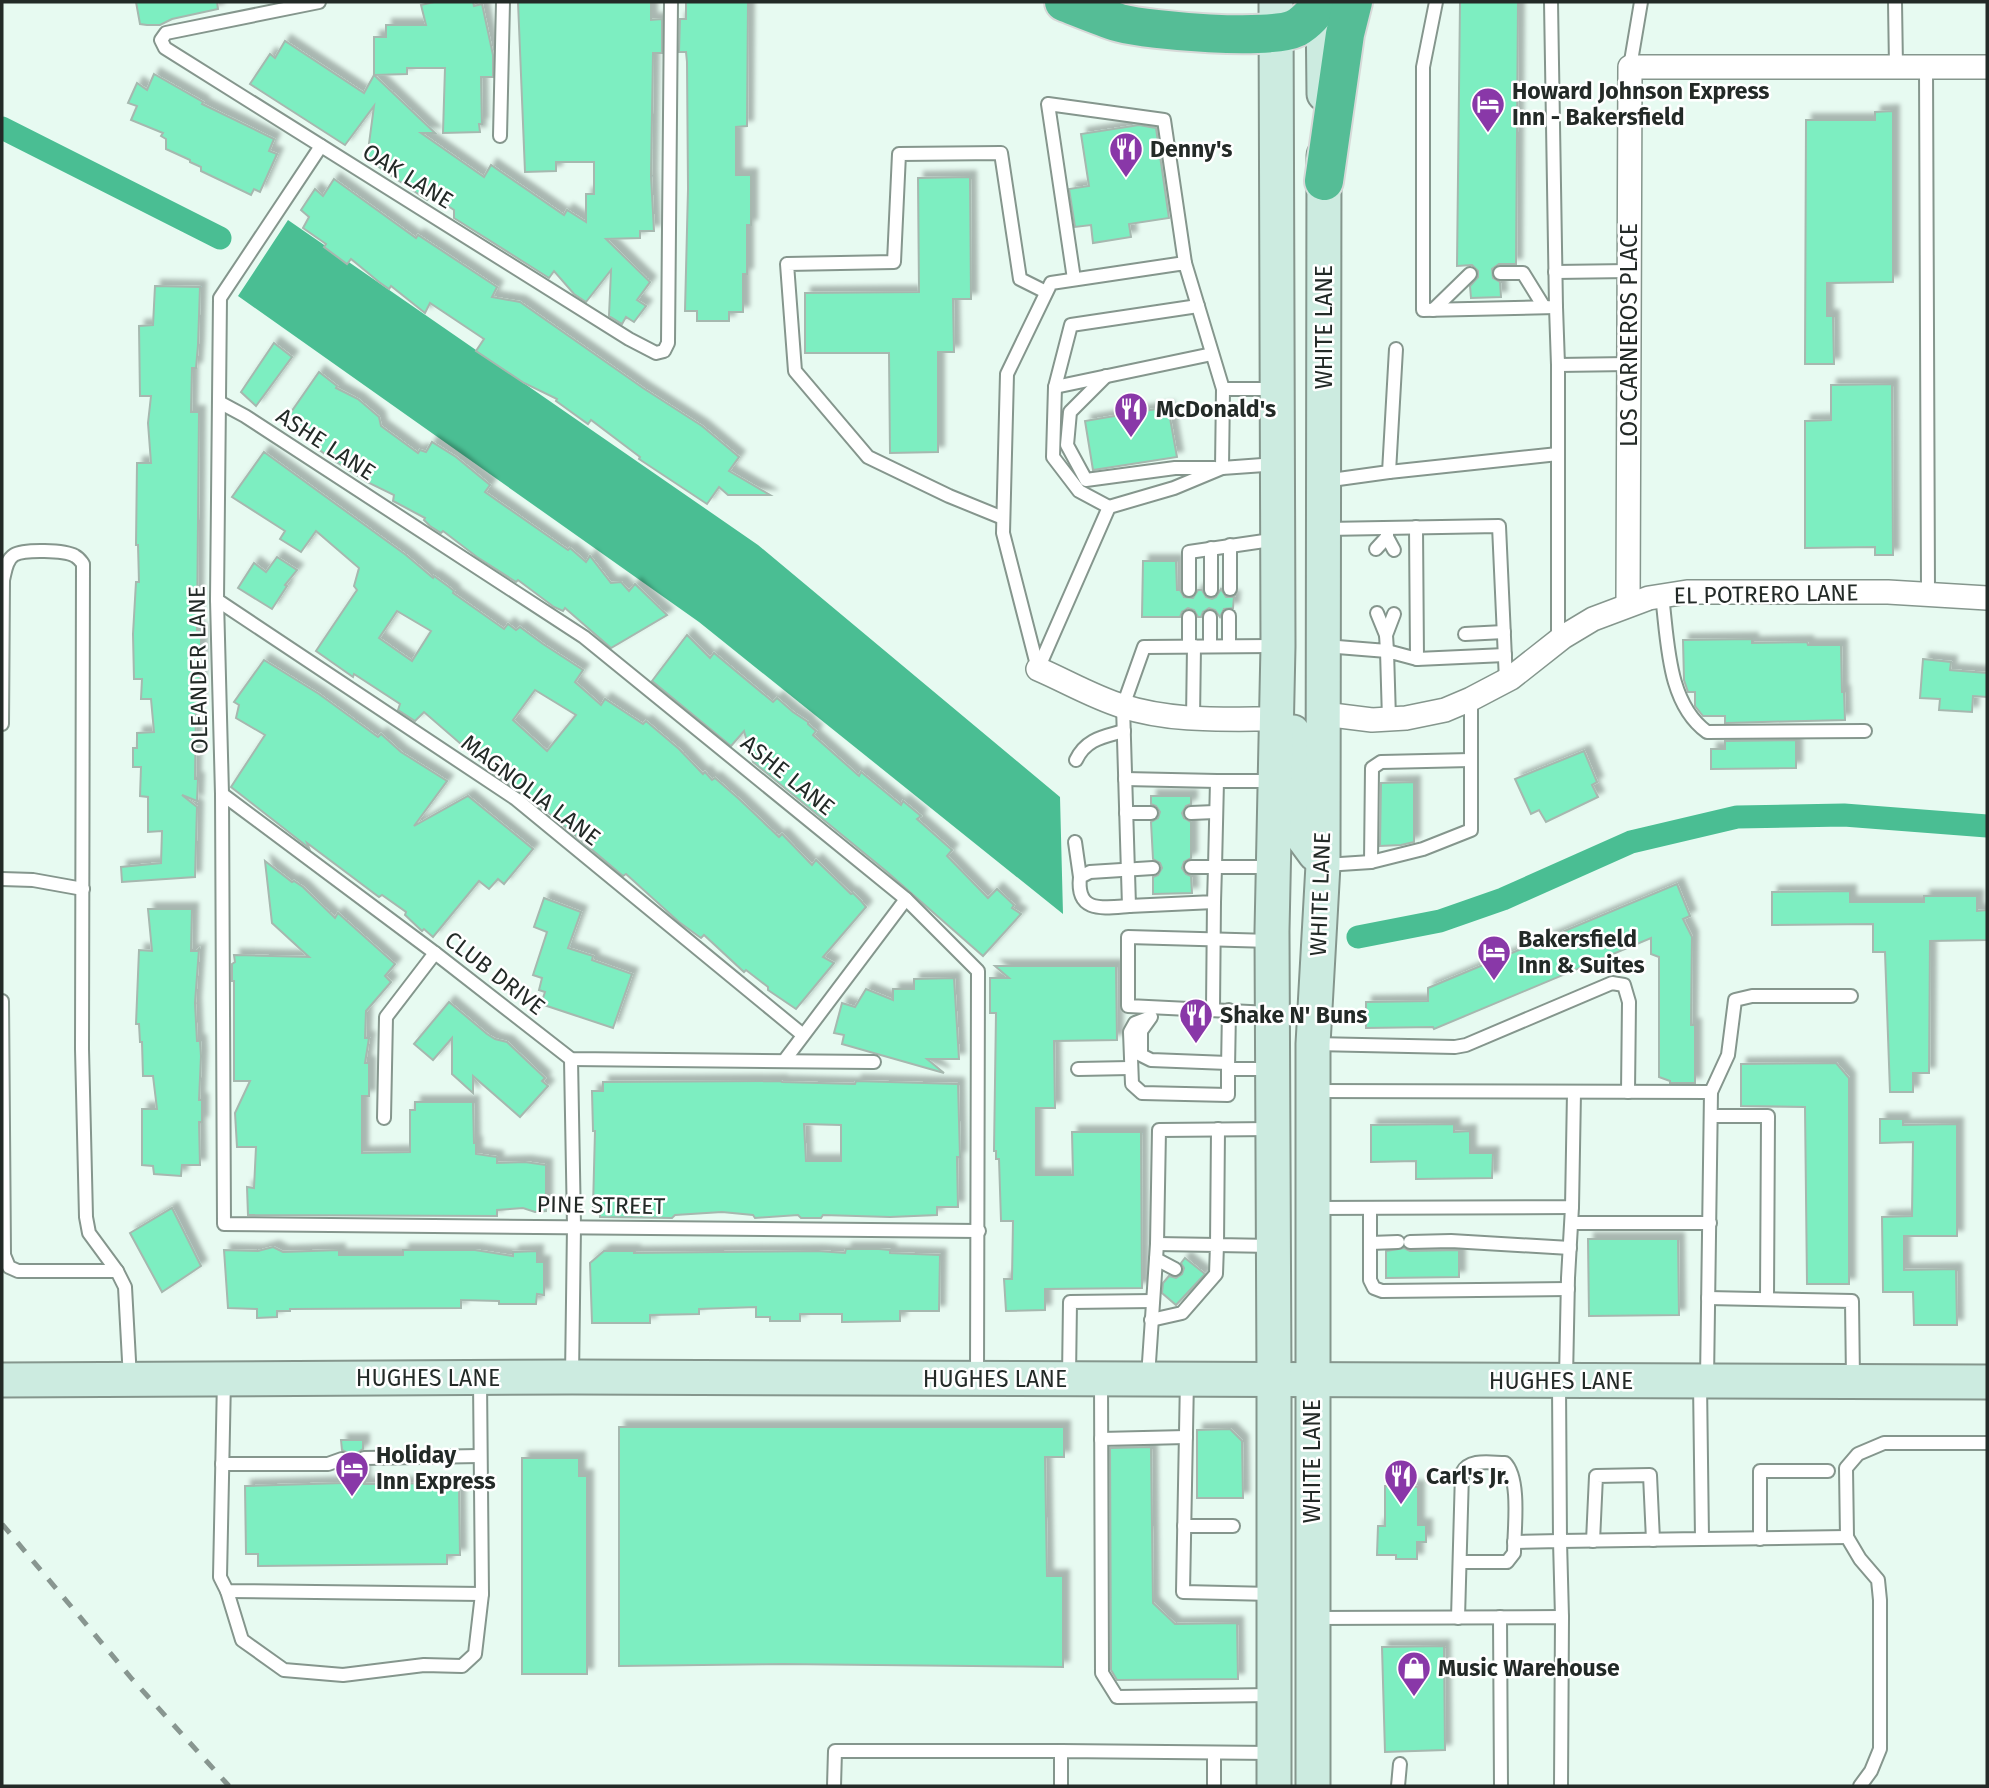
<svg xmlns="http://www.w3.org/2000/svg" width="1989" height="1788" viewBox="0 0 1989 1788" font-family="'Fira Sans',sans-serif">
	<style>
		.water { fill: #4abe93 }
		.lines { fill: none; stroke-linecap: round; stroke-linejoin: round }
		.canal { stroke: #4abe93; stroke-width: 23 }
		.building { fill: #7deec1; stroke: #a6b8af; stroke-width: 2; fill-rule: evenodd; filter: url(#shadow) }
		.lane-casing { stroke: #85968d; stroke-width: 16 }
		.street-casing { stroke: #85968d; stroke-width: 26 }
		.secondary-casing { stroke: #85968d; stroke-width: 37 }
		.highway-casing { stroke: #d7d9d8; stroke-width: 42 }
		.lane { stroke: #fff; stroke-width: 12 }
		.street { stroke: #fff; stroke-width: 23 }
		.secondary { stroke: #ccebe0; stroke-width: 33 }
		.highway { stroke: #55bd96; stroke-width: 38 }
		.rail { stroke: #889690; stroke-width: 5; stroke-dasharray: 12 12; stroke-linecap: butt }
		.labels { text-anchor: middle; dominant-baseline: central; stroke-width: 5; stroke-linejoin: round; paint-order: stroke }
		.poi-label { font-size: 23px; font-weight: bold; fill: #232a27; stroke: #fff; text-anchor: start }
		.street-label { font-size: 23px; fill: #232a27; stroke: #fff }
	</style>
	<defs>
		<filter id="shadow"><feDropShadow dx="6" dy="-6" stdDeviation="2" flood-color="#0004"/></filter>
	</defs>
	<rect width="100%" height="100%" fill="#e7faf1"/>
	<!-- water -->
	<path class="water" d="M288 220 758 545 1060 797 1063 914 699 622 238 296Z"/>
	<g class="lines">
		<!-- canal -->
		<g class="canal">
			<path d="M2 128 220 238"/>
			<path d="M1358 937 1440 921 1503 899 1631 842 1737 817 1844 815 1987 826"/>
		</g>
	</g>
	<!-- building -->
	<g class="building">
		<path d="M136 2H217L218 9 172 19 160 25H147L140 24Z"/>
		<path d="M434 2H473L474 6 482 4 493 55V77H481L482 124H479L480 132 443 133 445 68H407V74L374 75V37H386V25H426L421 5Z"/>
		<path d="M518 2H651V20L662 19V53H653L651 176 654 231H640V238L606 239 650 282 637 300 646 306 634 322 626 317 622 324 609 316 611 270 586 302 574 294 554 271 549 278 454 218V210L431 195 427 200 367 159 374 106 345 145 250 84 270 54 275 58 285 41 364 93 374 75 435 133H421L484 177 491 165 564 215 567 210 586 222V194H594V162H556V171L525 172Z"/>
		<path d="M686 2H748L747 126 736 127V175H751V225H747V274H743V312H729V321H697V311H685L688 189 687 62 686 52H679L680 19H686Z"/>
		<path d="M1460 2H1518L1516 264H1499L1492 269 1493 278 1500 282 1501 297 1471 298 1470 286 1478 277V271L1472 265 1457 266Z"/>
		<path d="M154 74 203 102 202 104 274 139 269 151 277 154 260 192 254 189 251 195 201 171V167L190 162V160L166 149V139L161 136 163 133 131 120 137 106 128 103 137 83 147 90Z"/>
		<path d="M1893 111V282L1827 283V316H1833L1834 364H1805L1806 120H1875V112Z"/>
		<path d="M1139 125 1156 128 1169 218 1129 224 1131 237 1093 243 1091 225 1075 227 1069 189 1089 186 1081 134Z"/>
		<path d="M970 177 971 299H953L954 352H938V452L890 453 889 353H805V293L919 292 918 178Z"/>
		<path d="M334 179 416 238 418 235 497 287 492 297 520 302 643 388 702 426 739 457 729 471 770 495H728L719 487 707 504 639 459 640 457 591 420 588 424 556 401 557 399 524 383 476 351 484 339 430 303 425 313 391 286 389 289 379 282 351 259 347 264 324 247 326 244 303 228 309 217 301 210 315 189 323 196Z"/>
		<path d="M155 286 200 287 198 345 196 368H192L191 412H199L197 630H201V662L199 707H196L195 779H198L197 801 182 795 197 807 195 877 122 882 121 867 161 863 162 831 148 832V797L140 796 141 767H133V748H137V733L154 732 151 699H141L142 679H134L133 634 136 582H139L138 545H136L137 463H151L148 423 151 396H140L139 326 153 325Z"/>
		<path d="M274 343 292 357 256 406 241 392Z"/>
		<path d="M319 372 337 386 336 388 358 399 379 417 381 426 418 453 420 450 426 452 432 442 456 457 490 485 485 492 568 550 570 548 586 562 590 556 611 583 621 582 629 591 635 584 667 615 611 648 565 608 563 611 554 607 518 580 516 582 477 557 443 531 441 533 430 526 424 520 425 518 393 501 394 495 367 482 330 458 313 445 319 438 287 418Z"/>
		<path d="M1892 384 1893 555H1875V547L1805 548V421L1831 420V385Z"/>
		<path d="M1168 407 1177 457 1093 470 1085 421Z"/>
		<path d="M264 452 406 555 433 578 434 576 449 587 454 591 453 593 504 629 508 624 516 630 520 627 543 644 583 670 575 682 601 705 605 699 643 724 646 721 679 749 703 774 705 772 712 780 715 778 739 799 779 837 782 834 812 865 816 860 851 894 853 893 861 901 866 907 823 957 834 963 796 1009 768 990V987L746 970 744 972 704 935 701 938 679 922 626 874 623 876 519 788 518 790 499 777 424 712 415 721 398 710 400 704 354 674 353 677 316 651 357 590 354 586 359 568 316 531 301 552 280 539 285 531 232 497ZM397 611 431 631 412 661 379 638ZM535 690 576 715 547 751 513 720Z"/>
		<path d="M277 557 297 570 285 585 287 586 272 609 238 588 254 563 266 572Z"/>
		<path d="M1143 561H1176L1177 590H1180L1184 597 1193 598 1198 590H1202L1206 597 1212 599 1216 597 1221 589 1226 597H1234L1233 608 1224 609 1220 617 1215 610 1209 608 1203 612 1201 617H1198L1194 610 1188 608 1182 612 1180 617H1142Z"/>
		<path d="M687 635 710 658 714 653 773 702 777 698 793 712 808 722V724L816 731 813 735 859 776 861 772 901 805 903 801 921 816 917 819 952 850 947 856 988 898 997 889 1014 905 1012 908 1021 914 983 956 886 871 753 762 744 731 731 746 652 681Z"/>
		<path d="M1752 639V643L1807 642 1808 645H1841L1842 692H1844L1845 720 1725 723V716H1703L1695 706V692H1688L1684 680 1683 640Z"/>
		<path d="M1923 659 1951 662 1950 670 1987 673V697L1973 696 1972 712 1939 710 1940 699 1920 698Z"/>
		<path d="M264 660 319 694 378 737 381 734 401 752 447 781 414 826 468 796 533 849 504 884 498 879 489 889 479 881 433 937 424 929 422 931 405 915 406 912 382 895 379 897 307 843 309 848 231 787 265 735 236 718 239 705 234 702Z"/>
		<path d="M1796 740V768L1711 769V749H1725V741Z"/>
		<path d="M1584 751 1597 782 1592 785 1598 797 1546 822 1539 810 1531 814 1515 779Z"/>
		<path d="M1414 782V842L1401 845 1380 846 1381 783Z"/>
		<path d="M1151 796H1191V804L1186 806 1182 813 1184 818 1191 822V858L1184 862 1182 868 1186 874 1191 876 1192 893 1153 894V877L1158 875 1162 868 1160 863 1153 859 1151 822 1158 818 1160 812 1156 806 1151 804Z"/>
		<path d="M265 861 292 882 294 881 303 887 335 918 338 913 395 964 385 976 391 982 366 1011 365 1038H369L365 1063H369V1096H362V1153L410 1152V1110H415V1102H473L474 1143H476V1154L497 1157V1163L525 1162 546 1165V1211L535 1212 523 1208 497 1210V1216L248 1215 247 1187 254 1188 256 1147H237L235 1113 250 1081H234V981H232V964L235 962 234 955 309 957 272 923Z"/>
		<path d="M1677 884 1690 916 1683 919 1692 937 1691 1025H1695V1083H1670V1081L1659 1077V957L1651 954V938L1434 1029 1433 1027 1366 1028V1002L1428 1001V988Z"/>
		<path d="M1850 891V902H1924V896H1977V911L1987 910V940L1930 941 1929 1073H1913V1092H1890L1885 952H1873V924L1772 925V892Z"/>
		<path d="M544 898 581 912 568 948 593 956 592 960 632 974 613 1028 541 1004 545 992 539 990 542 978 533 975 547 932 534 927Z"/>
		<path d="M148 909H192L191 951H197L199 949 195 1003 197 1041H200L201 1056 199 1100H202V1122H199L200 1165H182L181 1176 154 1174 153 1166 142 1165V1109H157L153 1076H143L142 1042H140L139 1024H136L139 950 152 951Z"/>
		<path d="M995 966H1116L1117 1040 1054 1041 1055 1108H1036V1175H1073L1072 1132H1141L1142 1288 1045 1289V1310L1006 1311 1004 1279H1012L1013 1221H1001L999 1159H996V1151H994L996 1013H990V978H1009Z"/>
		<path d="M954 978 959 1059H927L944 1073 842 1044 844 1035 834 1033 842 1003 855 1007 866 989 893 1000V989H914V979Z"/>
		<path d="M449 1002 487 1034 495 1039 507 1042 545 1078 542 1081 548 1086 520 1117 473 1076V1093L452 1074V1038L433 1060 414 1044Z"/>
		<path d="M1836 1063 1849 1078V1284H1807L1805 1107 1741 1106V1064Z"/>
		<path d="M781 1081 782 1082 855 1084 856 1081 958 1084 960 1157H957L958 1207H937V1215L890 1217 823 1215 821 1218H801L798 1215 755 1218 753 1215 722 1212 675 1215 672 1218 600 1217V1207H593L595 1131H593L592 1091H603V1082ZM804 1124 841 1125V1161H806Z"/>
		<path d="M1880 1119H1903V1125L1957 1124V1236H1904V1270L1956 1269 1957 1325H1914L1913 1292H1883L1882 1217 1912 1216 1913 1142 1880 1143Z"/>
		<path d="M1454 1124V1132L1470 1131V1153H1493L1492 1178 1416 1179V1161L1371 1162V1125Z"/>
		<path d="M172 1208 201 1266 162 1292 130 1233Z"/>
		<path d="M1588 1239H1678L1679 1315 1589 1316Z"/>
		<path d="M273 1247 283 1252 339 1250V1255H403V1250H475L513 1256V1252L537 1251V1262H544V1295L537 1294 536 1304H499V1301L461 1300V1308L290 1309V1311H277V1317L257 1318V1309L228 1308 224 1250 258 1251Z"/>
		<path d="M1404 1248 1410 1251 1459 1250V1277L1386 1278V1251Z"/>
		<path d="M846 1249H879L890 1250V1253L940 1255 939 1311H900V1321L842 1322V1314H800V1321H770V1317H756V1307L699 1309V1314L650 1315V1323H592L590 1263 604 1251H634V1253L818 1251 845 1253Z"/>
		<path d="M1185 1258 1205 1274 1176 1305 1162 1293 1163 1283 1169 1276 1176 1278 1182 1274 1184 1268 1181 1263Z"/>
		<path d="M619 1427H1064V1457H1045L1047 1576H1063V1667L783 1664 619 1666Z"/>
		<path d="M1230 1429 1242 1441 1243 1498H1197V1430Z"/>
		<path d="M341 1440H363V1449L357 1453 355 1459 359 1465 364 1467V1484L447 1483V1487H459L460 1555H447V1564L258 1566V1554H246L245 1486 342 1483V1468L348 1465 351 1460 348 1453 342 1450Z"/>
		<path d="M1151 1447 1153 1603 1175 1624 1237 1623 1238 1679 1117 1680 1111 1670 1110 1448Z"/>
		<path d="M522 1458H579V1476H587V1674H522Z"/>
		<path d="M1385 1486 1418 1487V1525H1426V1542H1417V1559H1396V1555H1377L1378 1526H1385Z"/>
		<path d="M1444 1646 1445 1750 1385 1752 1382 1647Z"/>
	</g>
	<g class="lines">
		<!-- lane casing -->
		<g class="lane-casing">
			<g id="lane">
				<path d="M319 2 166 33 161 40 165 48 629 339 656 353 664 351 668 343 671 2"/>
				<path d="M1436 2 1423 67V310L1556 307 1551 2"/>
				<path d="M1895 2 1896 67"/>
				<path d="M1630 67 1641 2"/>
				<path d="M1926 67 1928 594"/>
				<path d="M500 136 503 2"/>
				<path d="M321 146 220 298 217 600 222 794 224 1224 979 1231"/>
				<path d="M1555 272 1629 271"/>
				<path d="M1500 273H1523L1544 307"/>
				<path d="M1074 279 1048 104 1164 120 1185 263"/>
				<path d="M1556 307 1558 365 1629 364"/>
				<path d="M1433 310 1470 274"/>
				<path d="M1558 365V640"/>
				<path d="M1106 376 1070 412 1067 445 1086 480 1175 468H1215"/>
				<path d="M1055 387 1212 354"/>
				<path d="M1223 389 1222 468 1277 464"/>
				<path d="M219 402 245 416 584 637 906 899 978 971 977 1377"/>
				<path d="M1389 472 1558 454"/>
				<path d="M1324 481 1389 472 1396 349"/>
				<path d="M1109 507 1079 491 1053 457 1055 387 1071 325 1198 306"/>
				<path d="M1003 518 949 496 868 457 795 371 787 264 894 262 899 154 1001 153 1020 279 1046 292"/>
				<path d="M1416 527 1417 659"/>
				<path d="M1387 528V537L1394 550"/>
				<path d="M1326 529 1499 526 1506 681"/>
				<path d="M1376 549 1387 537"/>
				<path d="M1230 589V545"/>
				<path d="M1189 590V552L1278 539"/>
				<path d="M1211 590V548"/>
				<path d="M1662 596C1668 641 1667 703 1707 732L1865 731"/>
				<path d="M217 600 516 799 803 1035"/>
				<path d="M1377 613 1386 635"/>
				<path d="M1229 616V646"/>
				<path d="M1189 617V646"/>
				<path d="M1210 617V646"/>
				<path d="M1465 634 1504 632"/>
				<path d="M1325 646 1387 651 1386 635 1394 614"/>
				<path d="M1038 669 1003 533 1007 374 1051 283 1185 263 1223 389H1275"/>
				<path d="M1038 669 1109 507 1174 488 1222 468"/>
				<path d="M1193 719 1194 646"/>
				<path d="M1389 719 1387 651 1417 659 1505 655"/>
				<path d="M2 724 3 580C5 572 6 560 14 555 24 549 65 550 75 556 79 558 80 560 83 564L82 1049 86 1217 89 1233 117 1271 125 1287 130 1379"/>
				<path d="M1076 760C1086 739 1103 737 1124 731"/>
				<path d="M1125 779 1217 781"/>
				<path d="M222 794 435 953 571 1059 874 1062"/>
				<path d="M1126 813H1151"/>
				<path d="M1191 813 1215 812"/>
				<path d="M1075 842 1080 877"/>
				<path d="M1371 862 1372 768 1381 762 1471 760"/>
				<path d="M1325 865 1371 862 1423 849 1471 830V699"/>
				<path d="M1191 867H1215L1214 902 1129 906 1123 706 1144 647 1277 646"/>
				<path d="M1270 867H1215L1217 781H1275"/>
				<path d="M2 879 33 880 83 889"/>
				<path d="M1129 906C1102 908 1076 913 1080 877L1090 872 1153 868"/>
				<path d="M2 1001 4 1255 9 1267 18 1271H117"/>
				<path d="M1213 1009 1214 902"/>
				<path d="M1270 1013 1128 1006V937L1271 941"/>
				<path d="M1151 1017 1141 1031V1055L1151 1060 1228 1063"/>
				<path d="M1148 1018 1135 1023 1130 1032 1132 1084 1142 1093 1228 1095V1069H1271"/>
				<path d="M1315 1044 1455 1047 1466 1045 1612 983 1624 985 1629 1002 1628 1092"/>
				<path d="M571 1059 574 1226 572 1377"/>
				<path d="M784 1061 906 899"/>
				<path d="M1078 1069 1130 1068"/>
				<path d="M1228 1069 1229 1010"/>
				<path d="M1313 1091 1711 1092 1707 1380"/>
				<path d="M1711 1092 1728 1055 1735 1000 1752 996H1851"/>
				<path d="M1711 1116H1768L1767 1299"/>
				<path d="M384 1118 386 1017 435 953"/>
				<path d="M1218 1129 1217 1245 1273 1246"/>
				<path d="M1313 1208 1572 1207 1574 1092"/>
				<path d="M1370 1209V1280L1374 1288 1382 1291 1568 1289"/>
				<path d="M1573 1223H1710"/>
				<path d="M1410 1242 1451 1241 1570 1248"/>
				<path d="M1370 1243 1398 1242"/>
				<path d="M1156 1259 1175 1269"/>
				<path d="M1708 1298 1852 1301 1853 1380"/>
				<path d="M1151 1320 1182 1313 1216 1274 1217 1245 1157 1244"/>
				<path d="M1069 1377 1070 1302 1153 1301"/>
				<path d="M1148 1377 1157 1244 1159 1130 1272 1129"/>
				<path d="M1566 1378 1568 1278 1572 1207"/>
				<path d="M224 1379 220 1577 227 1591 482 1594 480 1380"/>
				<path d="M1101 1379 1102 1673 1117 1697 1274 1695"/>
				<path d="M1187 1379 1183 1592 1273 1594"/>
				<path d="M1559 1383 1560 1541 1702 1539 1700 1382"/>
				<path d="M1101 1439 1186 1437"/>
				<path d="M364 1458 479 1456"/>
				<path d="M222 1464H328L342 1459"/>
				<path d="M1184 1526H1233"/>
				<path d="M1702 1539 1847 1537"/>
				<path d="M1760 1539V1471H1828"/>
				<path d="M1593 1541 1596 1476 1650 1475 1653 1540"/>
				<path d="M1514 1542 1560 1541 1562 1617"/>
				<path d="M227 1591 242 1640 284 1670 343 1675 424 1665 462 1666 475 1654 482 1594"/>
				<path d="M1500 1617 1501 1786"/>
				<path d="M1313 1618 1562 1617 1561 1786"/>
				<path d="M1458 1618 1462 1473C1469 1458 1491 1463 1505 1463 1521 1479 1514 1531 1514 1553L1507 1562H1460"/>
				<path d="M1214 1753V1786"/>
				<path d="M834 1786 835 1751H1061"/>
				<path d="M1061 1786V1751L1273 1753"/>
				<path d="M1398 1786 1400 1764"/>
				<path d="M1860 1786 1871 1771 1880 1749V1600L1878 1580 1860 1559 1847 1537 1846 1468 1858 1454 1884 1443H1987"/>
			</g>
		</g>
		<!-- street casing -->
		<g class="street-casing">
			<g id="street">
				<path d="M1628 604 1630 67H1987"/>
				<path d="M1038 669C1066 681 1093 697 1122 706 1172 722 1224 719 1276 719"/>
				<path d="M1324 714 1372 720 1406 718 1445 710 1471 699 1511 678 1563 637 1593 619 1649 598 1687 592H1888L1987 598"/>
			</g>
		</g>
		<!-- secondary casing -->
		<g class="secondary-casing">
			<g id="secondary">
				<path d="M1323 2 1324 94"/>
				<path d="M1293 732 1297 742 1301 835 1315 854"/>
				<path d="M2 1380 572 1377 1987 1382"/>
				<path d="M1274 1786V1379L1272 931 1278 646 1276 2"/>
				<path d="M1313 1786V1044L1323 865 1324 155"/>
			</g>
		</g>
		<!-- highway casing -->
		<g class="highway-casing">
			<g id="highway">
				<path d="M1064 2C1082 9 1101 17 1120 23 1150 31 1270 41 1296 28 1307 22 1315 12 1323 2"/>
				<path d="M1324 181 1345 34 1353 2"/>
			</g>
		</g>
		<!-- lane -->
		<use href="#lane" class="lane"/>
		<!-- street -->
		<use href="#street" class="street"/>
		<!-- secondary -->
		<use href="#secondary" class="secondary"/>
		<!-- highway -->
		<use href="#highway" class="highway"/>
		<!-- rail -->
		<path class="rail" d="M2 1524 132 1679 229 1786"/>
	</g>
	<!-- icons -->
	<defs>
		<g id="hotel-pin" transform="scale(1.75)"><path d="M0 17L-7.5 6A9.5 9.5 0 1 1 7.5 6Z" fill="#8938a8" stroke="#fff"/><path d="M-6-4.5h1.5V1H6V5H4.5V3h-9V5H-6ZM-4 0a1.8 1.8 0 1 1 3.6 0ZM.5 0V-2.5h3Q6-2.5 6 0Z" fill="#fff"/></g>
		<g id="restaurant-pin" transform="scale(1.75)"><path d="M0 17L-7.5 6A9.5 9.5 0 1 1 7.5 6Z" fill="#8938a8" stroke="#fff"/><path d="M-5-6h1v4h1v-4h1v4h1v-4h1v5L-1.5 .5V6h-2V.5L-5-1ZM5-6V6H3V1.5H1.5Q1.5-4 5-6Z" fill="#fff"/></g>
		<g id="shop-pin" transform="scale(1.75)"><path d="M0 17L-7.5 6A9.5 9.5 0 1 1 7.5 6Z" fill="#8938a8" stroke="#fff"/><path d="M-5-2.5h2.3a2.7 3.5 0 0 1 5.4 0H5L5.5 6h-11ZM-1.5-2.5h3a1.5 2.3 0 0 0-3 0Z" fill="#fff"/></g>
	</defs>
	<g fill-rule="evenodd">
		<use href="#hotel-pin" x="1488" y="104"/>
		<use href="#restaurant-pin" x="1126" y="149"/>
		<use href="#restaurant-pin" x="1131" y="409"/>
		<use href="#hotel-pin" x="1494" y="952"/>
		<use href="#restaurant-pin" x="1196" y="1015"/>
		<use href="#hotel-pin" x="352" y="1468"/>
		<use href="#restaurant-pin" x="1401" y="1476"/>
		<use href="#shop-pin" x="1414" y="1668"/>
	</g>
	<g class="labels">
		<!-- poi labels -->
		<g class="poi-label">
			<text x="1512" y="91">Howard Johnson Express<tspan x="1512" dy="26">Inn - Bakersfield</tspan></text>
			<text x="1150" y="149">Denny's</text>
			<text x="1156" y="409">McDonald's</text>
			<text x="1518" y="939">Bakersfield<tspan x="1518" dy="26">Inn &amp; Suites</tspan></text>
			<text x="1220" y="1015">Shake N' Buns</text>
			<text x="376" y="1455">Holiday<tspan x="376" dy="26">Inn Express</tspan></text>
			<text x="1426" y="1476">Carl's Jr.</text>
			<text x="1438" y="1668">Music Warehouse</text>
		</g>
		<!-- street labels -->
		<g class="street-label">
			<text transform="translate(408 176) rotate(32)">OAK LANE</text>
			<text transform="translate(1324 327) rotate(-90)">WHITE LANE</text>
			<text transform="translate(1629 335) rotate(-90)">LOS CARNEROS PLACE</text>
			<text transform="translate(326 444) rotate(33)">ASHE LANE</text>
			<text transform="translate(1766 594) rotate(-1)">EL POTRERO LANE</text>
			<text transform="translate(198 670) rotate(-91)">OLEANDER LANE</text>
			<text transform="translate(788 775) rotate(39)">ASHE LANE</text>
			<text transform="translate(531 790) rotate(37)">MAGNOLIA LANE</text>
			<text transform="translate(1320 894) rotate(-88)">WHITE LANE</text>
			<text transform="translate(495 973) rotate(38)">CLUB DRIVE</text>
			<text transform="translate(601 1205) rotate(1)">PINE STREET</text>
			<text x="428" y="1378">HUGHES LANE</text>
			<text x="995" y="1379">HUGHES LANE</text>
			<text x="1561" y="1381">HUGHES LANE</text>
			<text transform="translate(1312 1461) rotate(-90)">WHITE LANE</text>
		</g>
	</g>
	<!-- border -->
	<rect width="1989" height="1788" fill="none" stroke="#232a27" stroke-width="7"/>
</svg>
